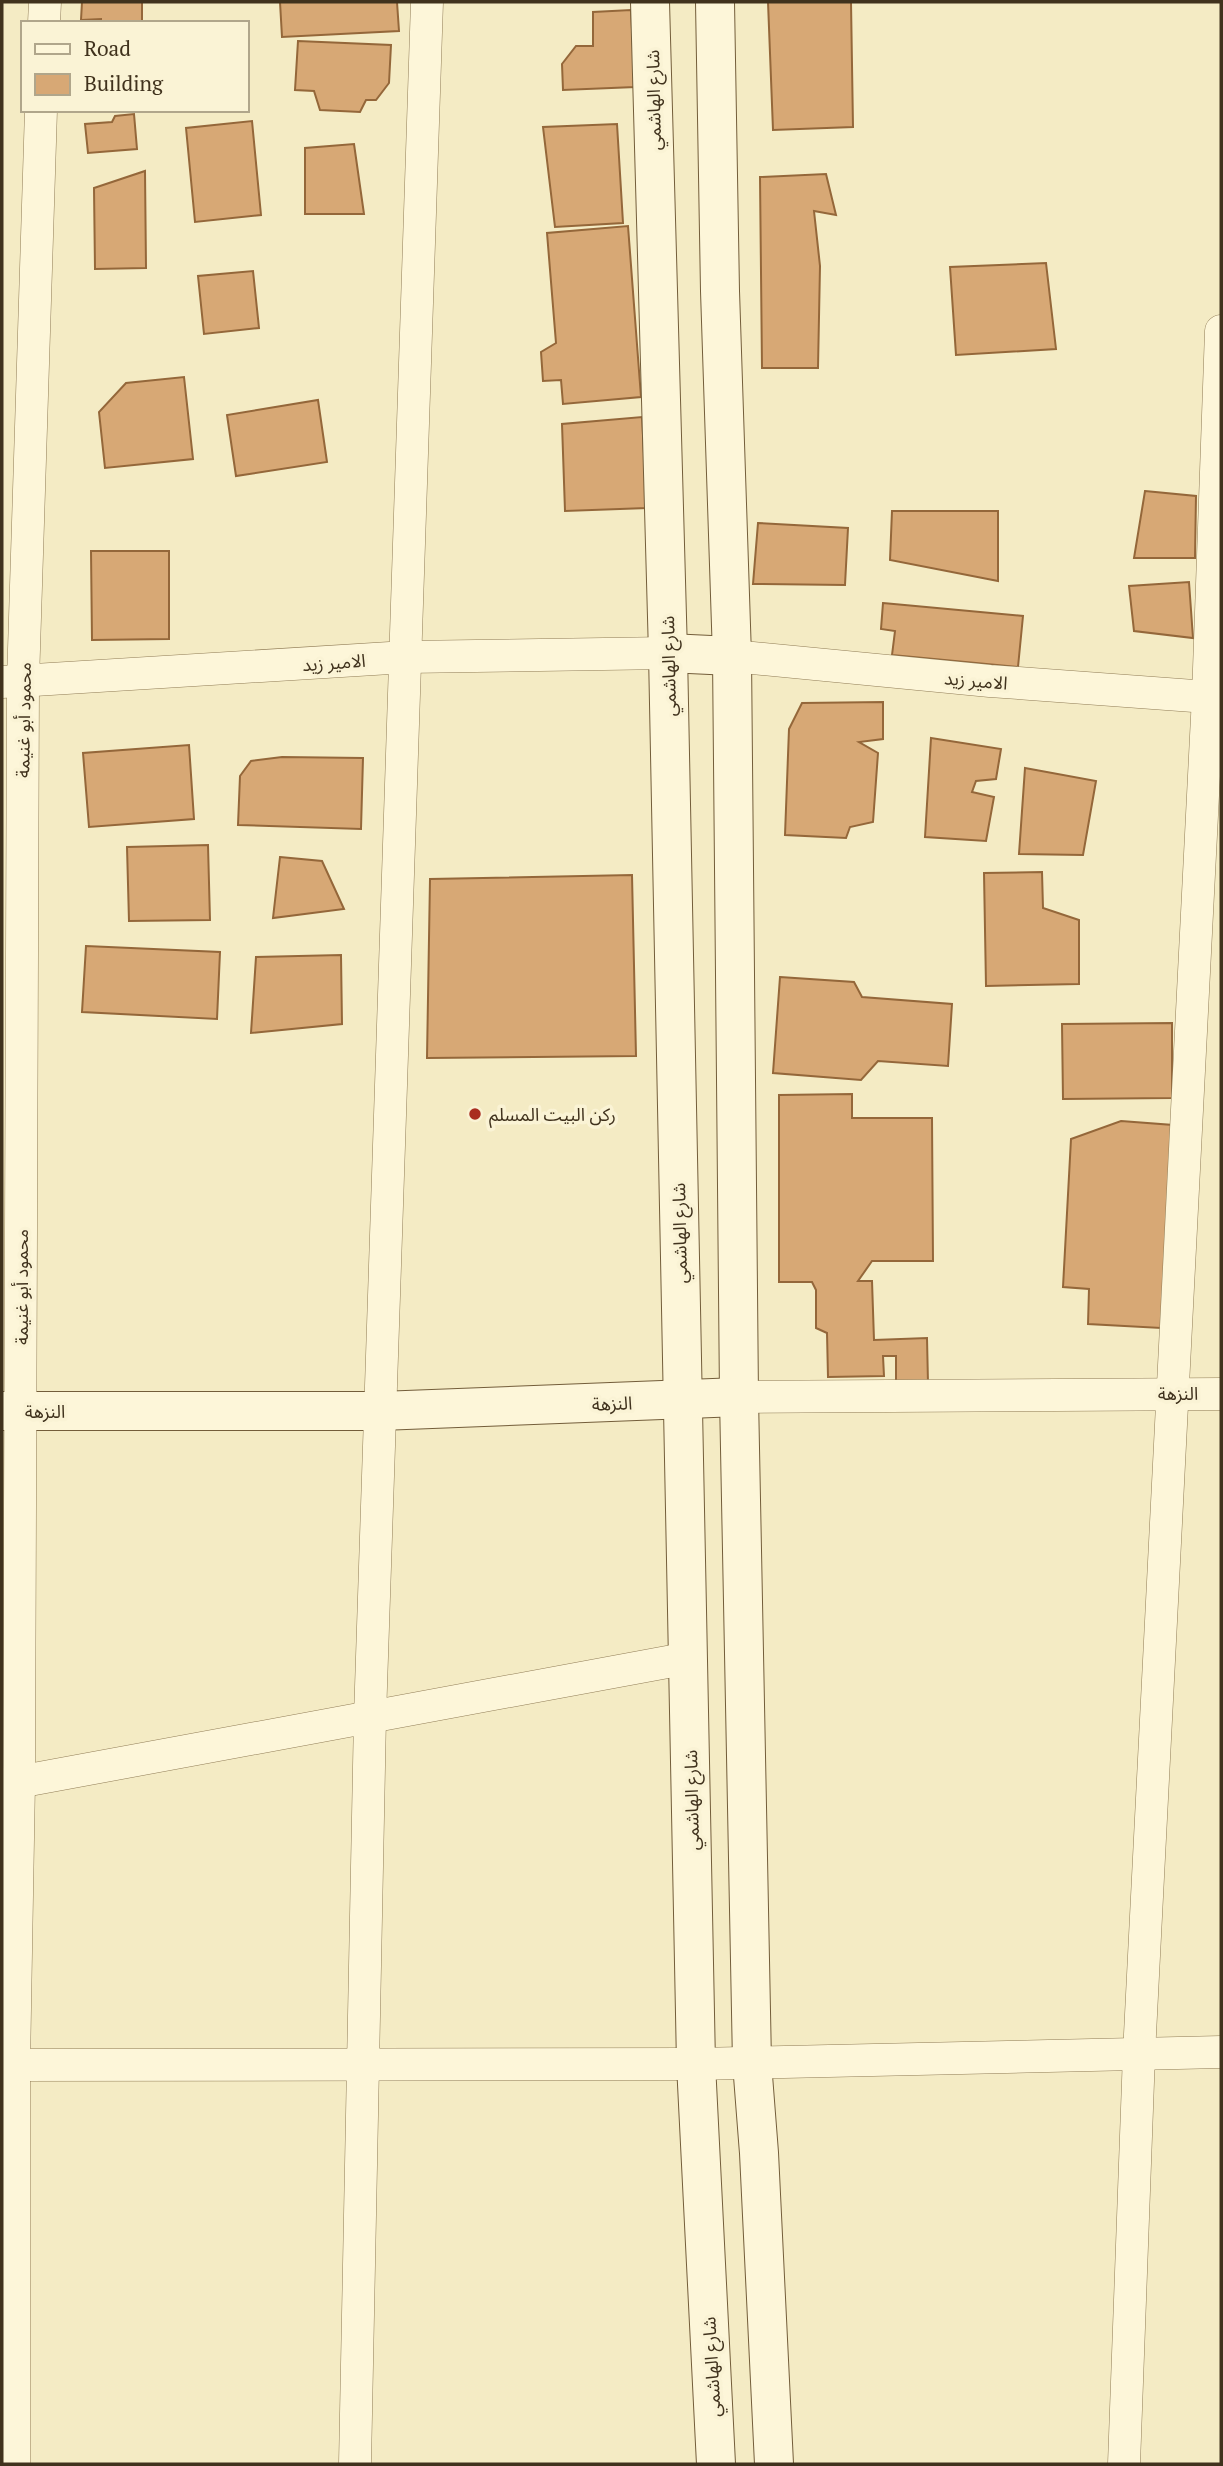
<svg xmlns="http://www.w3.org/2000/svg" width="1223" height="2466" viewBox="0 0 1223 2466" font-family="'PT Serif','Noto Sans Arabic',serif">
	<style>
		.building { fill: #d7a875; stroke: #94673a; stroke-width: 2 }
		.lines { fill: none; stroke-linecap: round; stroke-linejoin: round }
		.minor-casing { stroke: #917d57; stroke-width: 33 }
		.secondary-casing { stroke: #735d3a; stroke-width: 40 }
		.minor { stroke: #fdf6d9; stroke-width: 32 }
		.secondary { stroke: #fdf6d9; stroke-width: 38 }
		.poi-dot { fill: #a92d1f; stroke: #faf3d5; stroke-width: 2.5 }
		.labels { text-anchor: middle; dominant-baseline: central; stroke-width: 7; stroke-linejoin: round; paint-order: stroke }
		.street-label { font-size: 18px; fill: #40321d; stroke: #faf3d5 }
		.poi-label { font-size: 18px; fill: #40321d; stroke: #faf3d5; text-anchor: start }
	</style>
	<rect width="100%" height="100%" fill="#f4ebc4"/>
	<!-- building -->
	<g class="building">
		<path d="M82 2H142V23H101V19L81 20Z"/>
		<path d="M280 2H397L399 31 282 37Z"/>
		<path d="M768 2H851L853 127 773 130Z"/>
		<path d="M631 10 635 87 563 90 562 64 576 46H593V12Z"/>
		<path d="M298 41 391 45 389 83 376 100H366L360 112 320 110 314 91 295 90Z"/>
		<path d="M134 114 137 149 88 153 85 124 112 122 115 116Z"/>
		<path d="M252 121 261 215 195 222 186 128Z"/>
		<path d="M617 124 623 223 555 227 543 127Z"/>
		<path d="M354 144 364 214H305V148Z"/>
		<path d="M145 171 146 268 95 269 94 188Z"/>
		<path d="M826 174 836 215 814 211 820 266 818 368H762L760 177Z"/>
		<path d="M628 226 641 397 563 404 561 380 543 381 541 352 556 343 547 233Z"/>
		<path d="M1046 263 1056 349 956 355 950 267Z"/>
		<path d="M253 271 259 328 204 334 198 276Z"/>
		<path d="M184 377 193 459 105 468 99 412 126 383Z"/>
		<path d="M318 400 327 462 236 476 227 415Z"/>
		<path d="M642 417 647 508 565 511 562 424Z"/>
		<path d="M1145 491 1196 496 1195 558H1134Z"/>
		<path d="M892 511H998V581L890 560Z"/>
		<path d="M758 523 848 528 845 585 753 584Z"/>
		<path d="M91 551H169V639L92 640Z"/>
		<path d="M1189 582 1193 638 1134 631 1129 586Z"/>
		<path d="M883 603 1023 616 1018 667 892 655 895 631 881 629Z"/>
		<path d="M883 702V739L859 742 878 753 873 822 850 827 846 838 785 835 789 729 802 703Z"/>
		<path d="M931 738 1001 749 996 779 976 781 972 792 994 797 986 841 925 837Z"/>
		<path d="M189 745 194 819 89 827 83 753Z"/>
		<path d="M282 757 363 758 361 829 238 825 240 776 251 761Z"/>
		<path d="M1025 768 1096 781 1083 855 1019 854Z"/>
		<path d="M208 845 210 920 129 921 127 847Z"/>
		<path d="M280 857 322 861 344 909 273 918Z"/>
		<path d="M1042 872 1043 908 1079 920V984L986 986 984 873Z"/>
		<path d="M632 875 636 1056 427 1058 430 879Z"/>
		<path d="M86 946 220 952 217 1019 82 1012Z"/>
		<path d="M341 955 342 1024 251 1033 256 957Z"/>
		<path d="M780 977 854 982 862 997 952 1004 948 1066 878 1061 861 1080 773 1073Z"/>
		<path d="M1172 1023V1098L1063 1099 1062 1024Z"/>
		<path d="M852 1094V1118H932L933 1261H872L858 1281H872L874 1340 927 1338 928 1383H896V1356H883L884 1376 828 1377 827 1333 816 1328V1290L812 1282H779V1095Z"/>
		<path d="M1121 1121 1173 1125 1161 1328 1088 1324 1089 1289 1063 1287 1071 1139Z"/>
	</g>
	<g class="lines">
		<!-- minor casing -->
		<g class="minor-casing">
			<g id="minor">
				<path d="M44 23 45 2"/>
				<path d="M732 656 990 681 1221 698"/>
				<path d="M2 682 406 657 668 653"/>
				<path d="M739 1397 1221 1394"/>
				<path d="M2 1785 689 1658"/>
				<path d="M2 2065 696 2064 1221 2052"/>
				<path d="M14 2464V2065L19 1782 23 681 41 110"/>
				<path d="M355 2464 370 1717 427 2"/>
				<path d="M1124 2464 1139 2054 1208 697 1221 331"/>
			</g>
		</g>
		<!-- secondary casing -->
		<g class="secondary-casing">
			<g id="secondary">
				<path d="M650 2 668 653 696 2064 716 2464"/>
				<path d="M715 2 720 291 732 656 739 1397 752 2063 759 2153 774 2464"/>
				<path d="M668 653 732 656"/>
				<path d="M2 1411H380L739 1397"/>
			</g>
		</g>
		<!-- minor -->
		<use href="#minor" class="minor"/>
		<!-- secondary -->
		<use href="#secondary" class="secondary"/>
	</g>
	<!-- markers -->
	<circle class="poi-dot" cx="475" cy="1114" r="7"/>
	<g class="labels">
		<!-- street labels -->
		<g class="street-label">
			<text transform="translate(653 100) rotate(-91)">شارع الهاشمي</text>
			<text transform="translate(334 662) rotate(-4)">الامير زيد</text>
			<text transform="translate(668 666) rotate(-91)">شارع الهاشمي</text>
			<text transform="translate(976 680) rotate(5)">الامير زيد</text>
			<text transform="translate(23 720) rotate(-89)">محمود أبو غنيمة</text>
			<text transform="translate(679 1233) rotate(-91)">شارع الهاشمي</text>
			<text transform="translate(21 1287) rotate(-90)">محمود أبو غنيمة</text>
			<text x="1178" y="1393">النزهة</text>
			<text transform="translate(612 1403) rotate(-2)">النزهة</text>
			<text x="45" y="1411">النزهة</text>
			<text transform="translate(691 1800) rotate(-91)">شارع الهاشمي</text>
			<text transform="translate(711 2367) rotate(-93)">شارع الهاشمي</text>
		</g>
		<!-- poi labels -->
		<g class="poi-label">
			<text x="489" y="1114">ركن البيت المسلم</text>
		</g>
	</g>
	<!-- border -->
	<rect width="1223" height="2466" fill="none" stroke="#40321d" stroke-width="7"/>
	<!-- legend -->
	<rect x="21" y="21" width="228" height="91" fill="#faf3d5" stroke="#b0a68b" stroke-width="2"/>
	<rect x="35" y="44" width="35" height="10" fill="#fdf6d9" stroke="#b0a68b" stroke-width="2"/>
	<text x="84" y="56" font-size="21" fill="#40321d">Road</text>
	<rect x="35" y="74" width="35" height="21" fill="#d7a875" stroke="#b0a68b" stroke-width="2"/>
	<text x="84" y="91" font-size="21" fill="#40321d">Building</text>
</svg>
